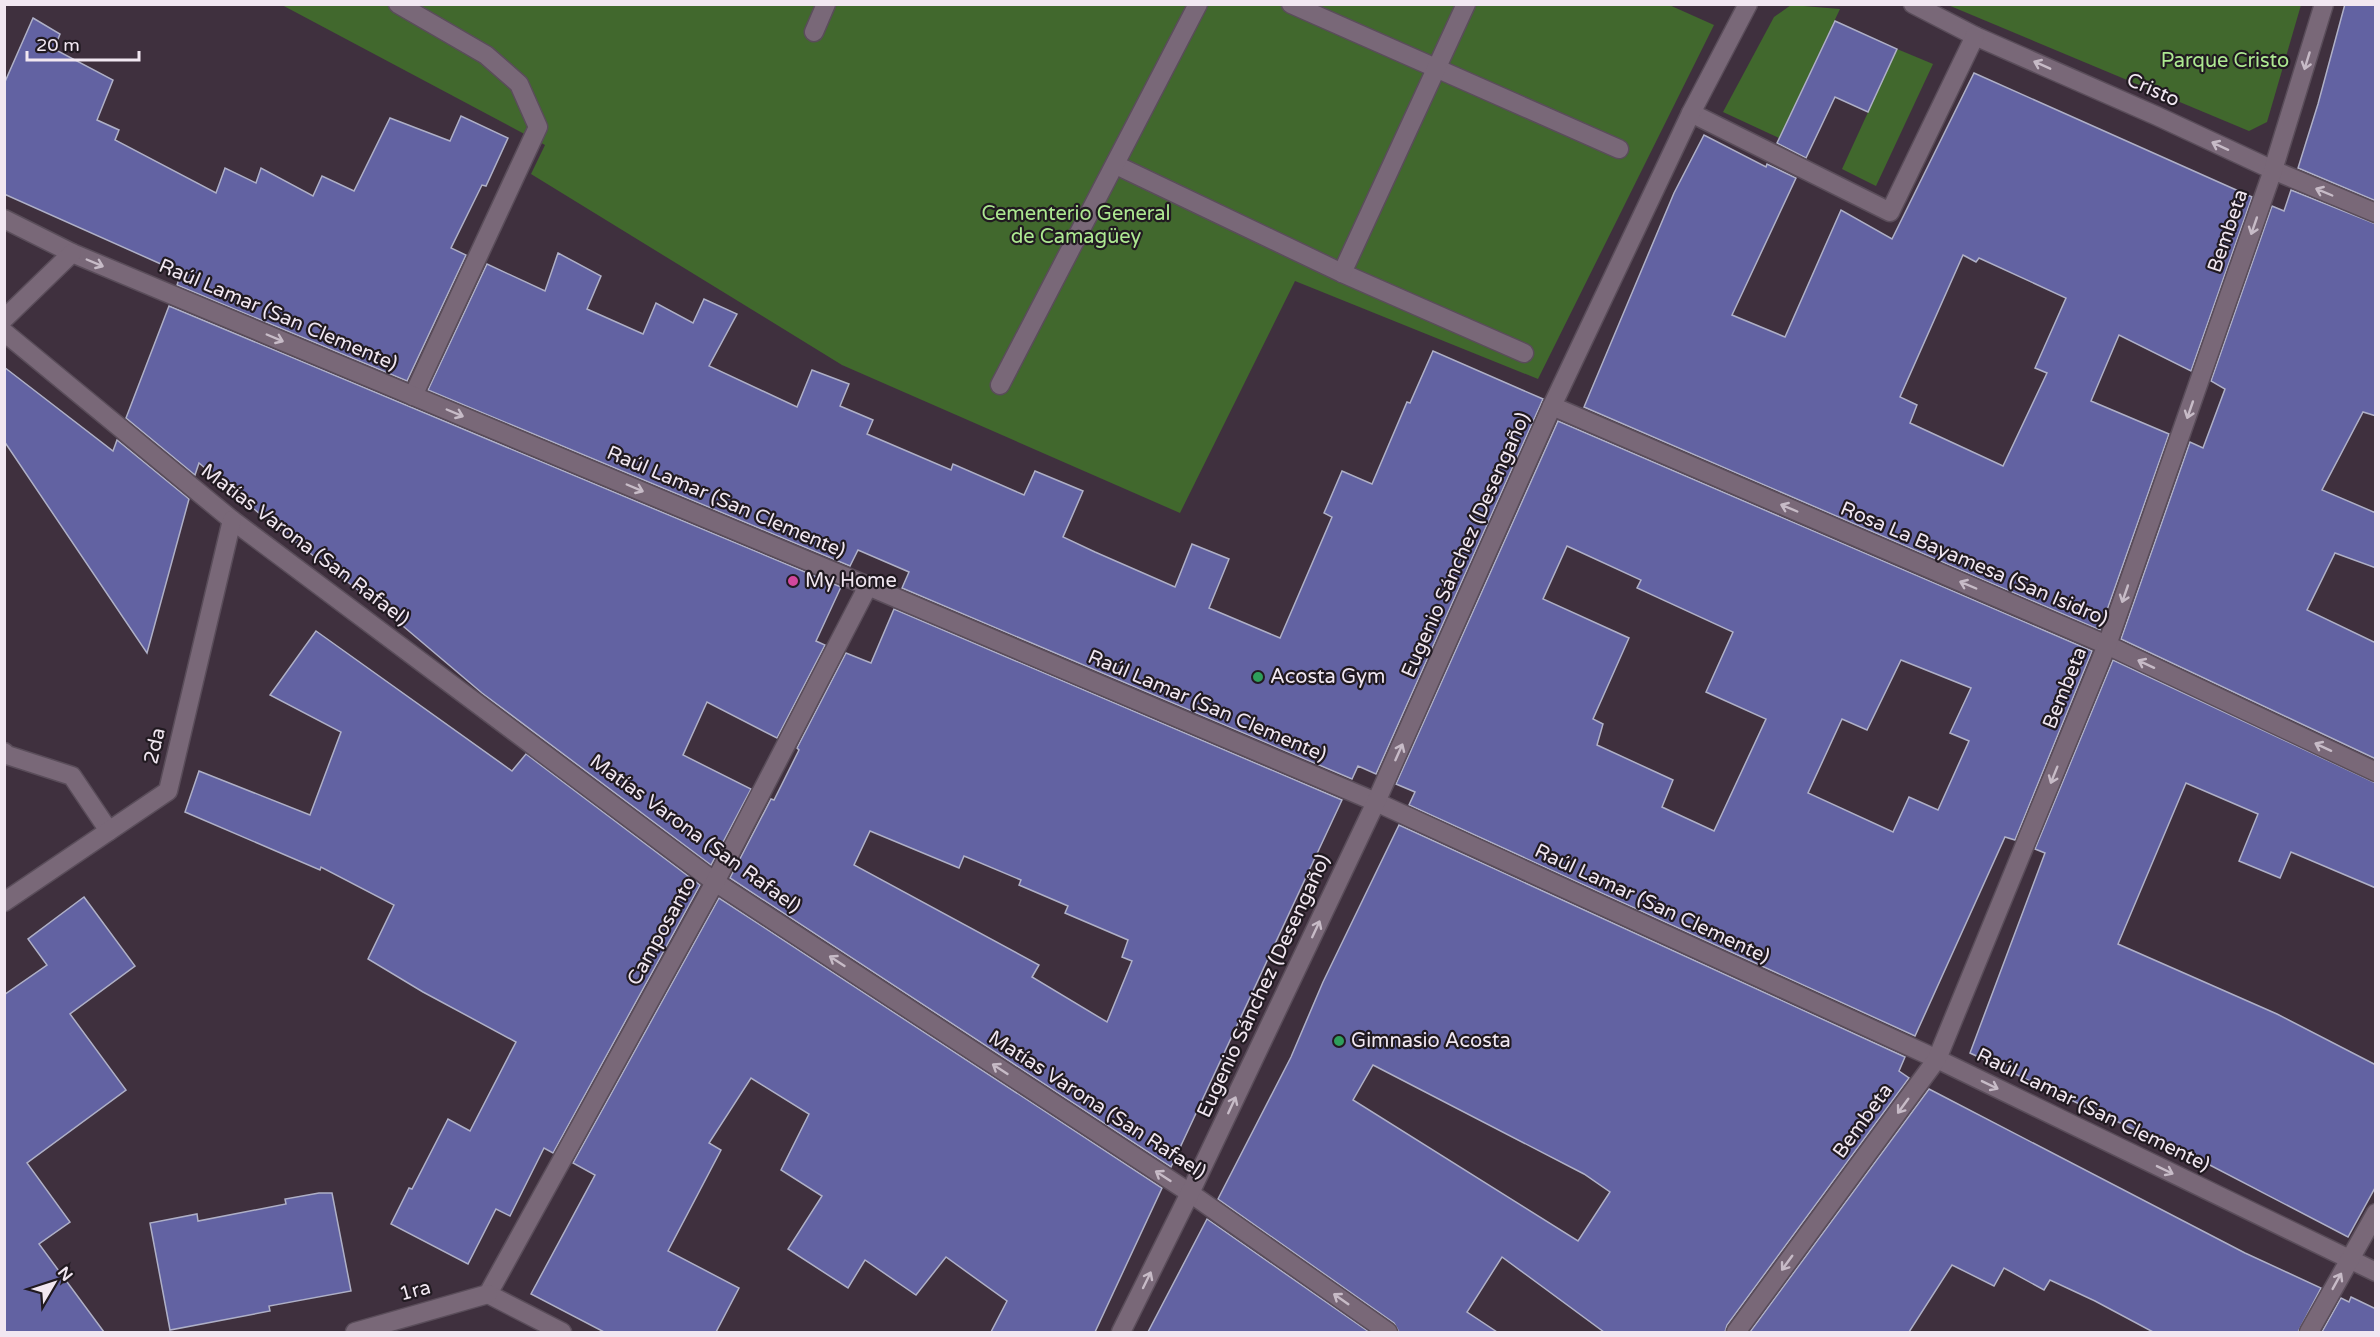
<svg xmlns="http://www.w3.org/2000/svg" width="2380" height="1337" viewBox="0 0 2380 1337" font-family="'Varela Round',sans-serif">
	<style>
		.green { fill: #41682d }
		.building { fill: #6262a2; stroke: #afb0c7; stroke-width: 1.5; fill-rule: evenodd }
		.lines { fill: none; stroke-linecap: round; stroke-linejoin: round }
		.minor-casing { stroke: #5a4d5a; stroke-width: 21 }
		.minor { stroke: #796878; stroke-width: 18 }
		.oneway { stroke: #c7bbc7 }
		.hotel-dot { fill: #d1479c; stroke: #211a21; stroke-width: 2 }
		.leisure-dot { fill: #2e9e5b; stroke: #211a21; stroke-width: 2 }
		.labels { text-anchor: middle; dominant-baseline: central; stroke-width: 4.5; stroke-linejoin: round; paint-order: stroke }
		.park-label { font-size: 20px; fill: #ade891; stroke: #211a21 }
		.street-label { font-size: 20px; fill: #f1e7f1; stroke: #211a21 }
		.poi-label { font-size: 20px; fill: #f1e7f1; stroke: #211a21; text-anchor: start }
	</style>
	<rect width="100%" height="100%" fill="#3f303e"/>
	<!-- green -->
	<g class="green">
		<path d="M1667 4 1714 25 1538 379 1295 281 1180 513 842 365 531 174 545 145 282 5Z"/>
		<path d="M1791 5 1840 9 1779 138 1723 112 1774 17Z"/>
		<path d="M1948 5H2301L2267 122 2249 131Z"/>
		<path d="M1897 49 1933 64 1876 186 1842 169Z"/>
	</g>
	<!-- building -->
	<g class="building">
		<path d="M2345 4H2376V201L2298 168 2318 104Z"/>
		<path d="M33 18 60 34 54 49 113 80 97 120 119 130 115 140 216 193 225 168 256 183 261 168 313 196 322 176 354 191 390 118 450 141 461 116 508 138 486 186 482 185 451 248 466 255 407 381 177 285 181 273 4 194V84Z"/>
		<path d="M1835 21 1897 49 1868 112 1835 97 1806 158 1777 143Z"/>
		<path d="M1974 73 2252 197 2191 371 2119 335 2091 401 2169 434 2100 630 1584 407 1674 193 1704 135 1766 167 1767 164 1796 178 1732 315 1785 337 1841 210 1892 239ZM1963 255 1976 262 1979 258 2066 298 2035 368 2047 373 2003 466 1910 423 1917 405 1900 397Z"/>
		<path d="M2291 190 2376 224V416L2363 412 2322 490 2376 513V568L2335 553 2307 610 2376 643V759L2121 639 2190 442 2203 448 2225 389 2211 381 2272 206 2284 211Z"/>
		<path d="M558 253 601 276 587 309 643 334 656 303 693 323 704 299 737 314 709 366 797 407 812 370 849 384 840 406 873 420 867 434 951 470 953 464 1024 495 1035 471 1083 491 1063 537 1095 552 1175 587 1192 544 1229 559 1209 608 1280 638 1332 517 1324 513 1342 471 1372 484 1407 402 1410 403 1433 351 1543 399 1376 774 1358 766 1352 779 902 588 909 572 858 550 850 566 428 390 487 264 545 291Z"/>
		<path d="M169 306 841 587 816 641 825 645 777 738 707 702 683 755 751 789 711 865 482 693 384 610 272 524 199 463 195 475 126 418Z"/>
		<path d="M4 367 113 451 117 440 189 499 147 653 4 441Z"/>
		<path d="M1558 421 2092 651 2015 840 2005 837 1915 1036 1409 805 1415 792 1396 784ZM1567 546 1641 580 1637 588 1733 632 1706 692 1766 719 1714 831 1662 807 1673 780 1597 745 1603 724 1593 719 1629 638 1543 599ZM1901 660 1971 688 1950 733 1969 741 1938 810 1909 797 1893 832 1808 793 1842 719 1867 730Z"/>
		<path d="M894 609 1342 800 1171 1167 730 878 771 799 774 800 799 750 797 748 846 653 871 663ZM870 831 959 868 964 856 1021 880 1019 885 1068 906 1065 913 1128 940 1122 957 1132 961 1107 1022 1032 977 1039 965 854 865Z"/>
		<path d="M316 631 512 771 526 754 700 885 553 1153 544 1148 510 1216 496 1209 468 1264 391 1224 409 1188 412 1189 448 1119 470 1131 516 1042 423 992 368 959 394 905 321 867 320 870 185 812 199 771 310 815 341 732 270 695Z"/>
		<path d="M2113 660 2376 783V888L2291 852 2280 878 2239 861 2258 814 2186 783 2118 944 2277 1014 2376 1065V1186L2348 1237 2204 1162 1970 1053 2045 853 2035 849Z"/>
		<path d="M1399 825 1905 1057 1899 1071 1909 1078 1727 1325 1725 1332H1604L1502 1257 1467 1312 1497 1332H1399L1394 1323 1218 1199 1291 1057 1323 982ZM1373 1065 1584 1174 1610 1192 1578 1241 1353 1100Z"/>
		<path d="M84 897 135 966 70 1014 126 1090 27 1163 70 1222 39 1244 104 1332H4V995L47 965 28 939Z"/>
		<path d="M719 898 1162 1188 1095 1332H991L1007 1301 946 1257 916 1295 865 1260 848 1288 788 1249 822 1196 781 1170 809 1114 751 1078 709 1143 721 1150 668 1251 739 1288 716 1332H604L531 1294 595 1175 573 1163Z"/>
		<path d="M1929 1089 2245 1253 2321 1288 2298 1332H2153L2095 1301 2050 1280 2044 1290 2004 1268 1994 1286 1952 1265 1909 1332H1750Z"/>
		<path d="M319 1193H332L351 1291 269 1306 270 1311 170 1330 150 1223 197 1214 198 1221 286 1204 285 1199Z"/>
		<path d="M1207 1219 1369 1332H1148Z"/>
		<path d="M2351 1297 2376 1309V1332H2322L2341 1298 2349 1302Z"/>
	</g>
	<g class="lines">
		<!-- minor casing -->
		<g class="minor-casing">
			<g id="minor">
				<path d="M398 4 486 55 519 84 538 127 413 396"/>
				<path d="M1291 4 1619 149"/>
				<path d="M1913 4 1975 36 2157 116 2273 170 2376 213"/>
				<path d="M814 32 826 4"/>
				<path d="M1691 113 1890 212 1975 36"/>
				<path d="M1116 165 1342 273 1524 353"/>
				<path d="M4 219 72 253 868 586 1376 802 1937 1059 2376 1272"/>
				<path d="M1342 273 1466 4"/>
				<path d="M4 319 72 253"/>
				<path d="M4 332 232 520 715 882 1190 1193 1388 1332"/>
				<path d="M1000 385 1198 4"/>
				<path d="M1552 406 2107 645 2376 772"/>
				<path d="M4 752 7 755 72 776 109 831"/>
				<path d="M4 902 168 791 232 520"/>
				<path d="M488 1294 715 882 868 586"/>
				<path d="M488 1294 562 1332"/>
				<path d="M355 1332 488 1294"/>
				<path d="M1121 1332 1190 1193 1376 802 1552 406 1691 113 1748 4"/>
				<path d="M1736 1332 1937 1059 2107 645 2273 170 2324 4"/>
				<path d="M2309 1332 2376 1213"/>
			</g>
		</g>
		<!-- minor -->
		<use href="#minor" class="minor"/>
	</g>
	<!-- one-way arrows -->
	<defs><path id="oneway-shaft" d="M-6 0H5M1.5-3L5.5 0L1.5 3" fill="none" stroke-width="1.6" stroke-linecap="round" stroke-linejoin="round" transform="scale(1.5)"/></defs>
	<g class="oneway">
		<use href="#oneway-shaft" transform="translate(2307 61) rotate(107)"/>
		<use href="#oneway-shaft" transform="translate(2042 65) rotate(-156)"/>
		<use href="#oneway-shaft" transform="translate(2220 146) rotate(-155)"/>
		<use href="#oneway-shaft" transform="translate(2324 192) rotate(-157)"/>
		<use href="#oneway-shaft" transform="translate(2254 226) rotate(109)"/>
		<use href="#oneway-shaft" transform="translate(95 263) rotate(23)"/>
		<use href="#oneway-shaft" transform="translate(275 338) rotate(23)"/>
		<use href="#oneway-shaft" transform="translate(2190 410) rotate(109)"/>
		<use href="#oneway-shaft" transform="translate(455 413) rotate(23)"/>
		<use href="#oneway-shaft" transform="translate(635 488) rotate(23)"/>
		<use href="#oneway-shaft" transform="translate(1789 508) rotate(-157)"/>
		<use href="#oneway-shaft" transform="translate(1968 585) rotate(-157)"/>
		<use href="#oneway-shaft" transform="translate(2125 594) rotate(109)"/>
		<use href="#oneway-shaft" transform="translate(2146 664) rotate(-155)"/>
		<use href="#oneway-shaft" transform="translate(2323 747) rotate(-155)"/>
		<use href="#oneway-shaft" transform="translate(1399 752) rotate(-66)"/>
		<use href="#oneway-shaft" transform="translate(2054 775) rotate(112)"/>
		<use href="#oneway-shaft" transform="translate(1316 929) rotate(-65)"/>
		<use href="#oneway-shaft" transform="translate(837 961) rotate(-147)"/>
		<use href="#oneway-shaft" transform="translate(1000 1069) rotate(-147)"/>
		<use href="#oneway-shaft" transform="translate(1990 1085) rotate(26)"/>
		<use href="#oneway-shaft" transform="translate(1232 1105) rotate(-65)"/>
		<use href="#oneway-shaft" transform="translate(1903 1106) rotate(126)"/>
		<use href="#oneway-shaft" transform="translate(2165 1170) rotate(26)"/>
		<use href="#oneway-shaft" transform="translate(1163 1176) rotate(-147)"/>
		<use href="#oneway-shaft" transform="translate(1787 1263) rotate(126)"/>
		<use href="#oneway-shaft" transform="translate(1147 1280) rotate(-64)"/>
		<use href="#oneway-shaft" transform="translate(2337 1281) rotate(-61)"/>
		<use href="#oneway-shaft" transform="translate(1341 1299) rotate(-145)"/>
	</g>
	<!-- markers -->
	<circle class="hotel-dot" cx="793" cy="581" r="6"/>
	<g class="leisure-dot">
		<circle cx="1258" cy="677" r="6"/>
		<circle cx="1339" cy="1041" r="6"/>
	</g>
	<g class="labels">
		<!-- park labels -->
		<g class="park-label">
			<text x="2225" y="61">Parque Cristo</text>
			<text x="1076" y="214">Cementerio General<tspan x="1076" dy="23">de Camagüey</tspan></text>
		</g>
		<!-- street labels -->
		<g class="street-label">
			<text transform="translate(2153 90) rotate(24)">Cristo</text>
			<text transform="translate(2228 231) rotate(-71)">Bembeta</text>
			<text transform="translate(278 315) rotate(23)">Raúl Lamar (San Clemente)</text>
			<text transform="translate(726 502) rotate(23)">Raúl Lamar (San Clemente)</text>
			<text transform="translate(305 545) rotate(37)">Matías Varona (San Rafael)</text>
			<text transform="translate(1466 545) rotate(-66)">Eugenio Sánchez (Desengaño)</text>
			<text transform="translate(1974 564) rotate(23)">Rosa La Bayamesa (San Isidro)</text>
			<text transform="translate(2065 688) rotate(-68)">Bembeta</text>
			<text transform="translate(1207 706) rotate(23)">Raúl Lamar (San Clemente)</text>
			<text transform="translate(155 746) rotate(-77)">2da</text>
			<text transform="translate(695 834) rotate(36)">Matías Varona (San Rafael)</text>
			<text transform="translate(1652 904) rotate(25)">Raúl Lamar (San Clemente)</text>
			<text transform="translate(662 931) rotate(-61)">Camposanto</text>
			<text transform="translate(1264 986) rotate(-65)">Eugenio Sánchez (Desengaño)</text>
			<text transform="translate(1097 1105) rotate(33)">Matías Varona (San Rafael)</text>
			<text transform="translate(2093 1110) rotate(26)">Raúl Lamar (San Clemente)</text>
			<text transform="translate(1863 1121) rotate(-54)">Bembeta</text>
			<text transform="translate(415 1291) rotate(-15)">1ra</text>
		</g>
		<!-- poi labels -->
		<g class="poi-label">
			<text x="805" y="581">My Home</text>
			<text x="1270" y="677">Acosta Gym</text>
			<text x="1351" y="1041">Gimnasio Acosta</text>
		</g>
	</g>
	<!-- border -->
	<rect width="2380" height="1337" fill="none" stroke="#f1e7f1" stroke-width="12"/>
	<!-- north arrow -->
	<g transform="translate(54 1283) rotate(51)" stroke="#211a21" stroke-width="4.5" paint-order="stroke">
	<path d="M0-4.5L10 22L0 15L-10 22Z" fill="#f1e7f1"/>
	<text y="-9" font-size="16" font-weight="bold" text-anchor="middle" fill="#f1e7f1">N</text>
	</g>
	<!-- scale -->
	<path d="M27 51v9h112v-9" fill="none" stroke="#f1e7f1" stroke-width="3"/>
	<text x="36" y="51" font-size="18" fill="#f1e7f1" stroke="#211a21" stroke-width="4.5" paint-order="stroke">20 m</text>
</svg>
